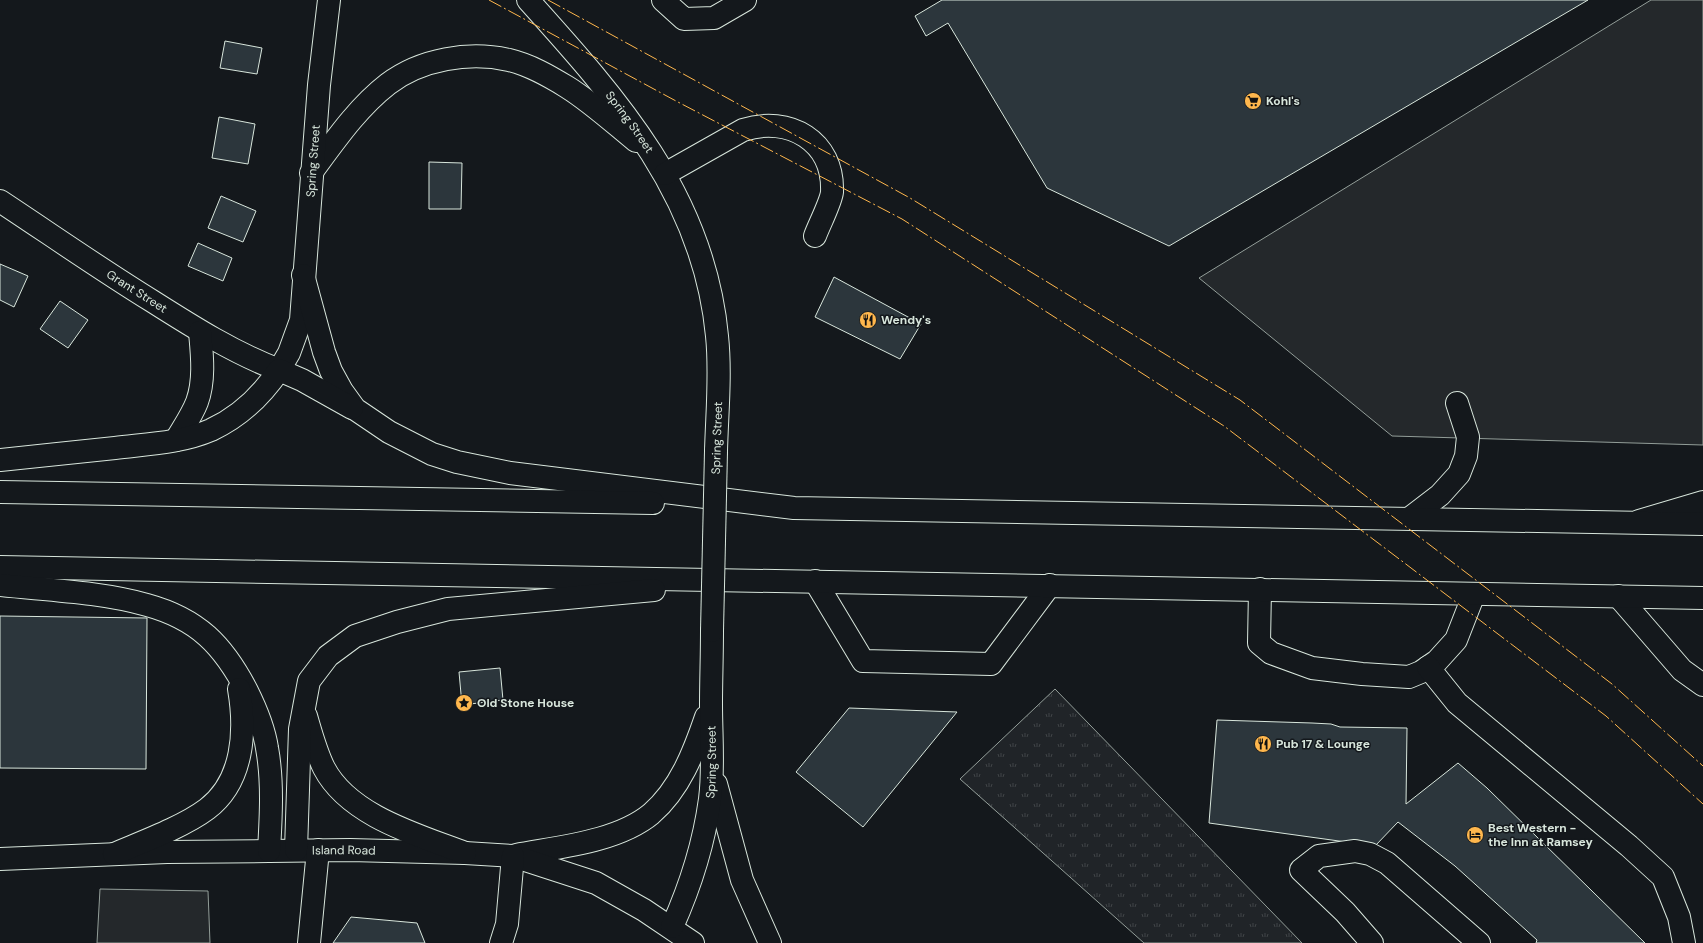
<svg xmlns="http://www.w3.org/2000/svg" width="1703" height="943" viewBox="0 0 1703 943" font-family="'DM Sans',sans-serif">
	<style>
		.grass { fill: url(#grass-tufts); stroke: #939e99 }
		.parking { fill: #24282b; stroke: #939e99 }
		.building { fill: #2c363c; stroke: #d8e6dc }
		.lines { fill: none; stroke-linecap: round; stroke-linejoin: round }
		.minor-casing { stroke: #d8e6dc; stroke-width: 24 }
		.highway-casing { stroke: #d8e6dc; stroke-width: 24 }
		.minor { stroke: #14181c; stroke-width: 22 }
		.highway { stroke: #14181c; stroke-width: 22 }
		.minor-bridge-casing { stroke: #d8e6dc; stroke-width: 24; stroke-linecap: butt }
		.minor-bridge { stroke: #14181c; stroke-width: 22 }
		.power { stroke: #ffb74d; stroke-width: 1; stroke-dasharray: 14 3 2 3; stroke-linecap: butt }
		.labels { text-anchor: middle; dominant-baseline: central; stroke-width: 3; stroke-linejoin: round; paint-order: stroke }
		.poi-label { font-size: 12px; font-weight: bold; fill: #d8e6dc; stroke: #14181c; text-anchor: start }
		.street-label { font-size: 12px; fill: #d8e6dc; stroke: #14181c }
	</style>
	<defs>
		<pattern id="grass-tufts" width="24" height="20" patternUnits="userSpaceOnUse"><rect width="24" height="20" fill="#202428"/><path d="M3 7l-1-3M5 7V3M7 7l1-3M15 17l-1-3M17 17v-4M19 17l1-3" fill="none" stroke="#404447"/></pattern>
	</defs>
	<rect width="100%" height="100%" fill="#14181c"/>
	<!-- grass -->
	<path class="grass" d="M1055 689 1302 943H1144L960 779Z"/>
	<!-- parking -->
	<g class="parking">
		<path d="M1651 0H1703V445L1392 436 1199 278Z"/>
		<path d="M100 889 208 891 210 943H97Z"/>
	</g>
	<!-- building -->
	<g class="building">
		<path d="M942 0H1588L1169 246 1047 188 948 23 926 36 915 16Z"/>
		<path d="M225 41 262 48 257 74 220 68Z"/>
		<path d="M219 117 255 124 248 164 212 158Z"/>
		<path d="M429 162 462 163 461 209H429Z"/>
		<path d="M221 196 256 211 243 242 208 228Z"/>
		<path d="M198 243 232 258 223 281 188 266Z"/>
		<path d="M0 264 28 276 14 307 0 300Z"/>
		<path d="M834 277 921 324 900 359 815 317Z"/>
		<path d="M60 301 88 320 68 348 40 329Z"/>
		<path d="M0 616 147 618 146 769 0 768Z"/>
		<path d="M500 668 503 700 462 705 459 672Z"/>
		<path d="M849 708 957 712 863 827 796 772Z"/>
		<path d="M1217 720 1312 723 1331 724 1340 727 1407 728 1406 804 1458 763 1487 788 1645 943H1536L1537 940 1455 866 1398 822 1375 846 1209 823Z"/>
		<path d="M351 917 417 923 425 943H333Z"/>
	</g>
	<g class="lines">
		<!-- minor casing -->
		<g class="minor-casing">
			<g id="minor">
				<path id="s1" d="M528 0C618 100 704 196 717 336 721 374 717 413 716 451"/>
				<path d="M663 0 684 19 714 18 745 0"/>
				<path d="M311 173C334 142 357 108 388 84 421 59 469 51 509 60 530 65 549 76 567 87 591 102 614 123 636 141"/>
				<path d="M665 174 743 130C789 115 834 141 832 192 831 202 819 225 815 236"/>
				<path id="s2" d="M0 201C50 234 100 269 152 301 193 327 234 353 279 370L289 353 301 320 319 85 329 0"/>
				<path d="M1410 518 1440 495 1459 474 1466 456 1468 437 1457 403"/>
				<path d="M1639 521 1703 502"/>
				<path d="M815 581 863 661 991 664 1050 585"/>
				<path d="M1260 589 1259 643 1271 653 1312 668 1362 674 1409 677 1421 672 1437 661 1456 640 1474 594"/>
				<path d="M1618 596 1682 670 1703 685"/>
				<path d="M1428 667 1457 703 1629 846 1663 877 1679 917 1684 943"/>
				<path d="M716 784 742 880 770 943"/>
				<path d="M516 855C558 847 617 842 651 814 680 789 694 752 706 717"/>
				<path id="s3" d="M0 859 167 852 269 851 350 850 465 853 513 856 596 883 644 910 693 943"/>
				<path id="s4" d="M672 927C690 887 704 843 710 799 714 768 711 736 711 704 711 680 712 656 712 631"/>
				<path d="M309 943 318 850"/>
				<path d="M501 943 507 924 513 856"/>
				<path d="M1372 943 1345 912 1301 870 1319 856 1355 851 1370 854 1387 863 1479 943"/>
			</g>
		</g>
		<!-- highway casing -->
		<g class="highway-casing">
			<g id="highway">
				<path d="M303 275 324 352 331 371 342 391 355 409 389 432 432 454 457 462 510 473 794 508 1703 524"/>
				<path d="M176 440C183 428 192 415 197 402 205 380 202 354 200 332"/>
				<path d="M0 460C38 456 77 452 115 448 147 444 181 443 211 430 239 417 262 395 279 370L302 380 352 408"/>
				<path d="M0 492 653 503"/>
				<path d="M0 567 1703 598"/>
				<path d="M0 585C47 590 102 592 147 605 198 619 223 645 247 691 256 709 264 728 267 748 273 781 271 816 269 851"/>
				<path d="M306 716C311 733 316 752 324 768 349 816 418 835 465 853"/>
				<path d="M296 850 300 729 309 681 328 656 355 636 397 622 448 609 654 590"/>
				<path d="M114 854C142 842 183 827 207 809 244 781 246 730 239 689"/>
			</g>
		</g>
		<!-- minor -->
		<use href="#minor" class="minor"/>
		<!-- highway -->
		<use href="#highway" class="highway"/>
		<!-- minor-bridge casing -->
		<g class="minor-bridge-casing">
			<path id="minor-bridge" d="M712 631 716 451"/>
		</g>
		<!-- minor-bridge -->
		<use href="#minor-bridge" class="minor-bridge"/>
		<!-- power -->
		<g class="power">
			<path d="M489 0 676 101 902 219 1224 426 1606 716 1703 804"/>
			<path d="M548 0 910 198 1240 400 1612 684 1703 766"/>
		</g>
	</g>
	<!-- icons -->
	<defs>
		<g id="supermarket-disc" transform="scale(0.9)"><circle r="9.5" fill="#ffb74d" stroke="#14181c"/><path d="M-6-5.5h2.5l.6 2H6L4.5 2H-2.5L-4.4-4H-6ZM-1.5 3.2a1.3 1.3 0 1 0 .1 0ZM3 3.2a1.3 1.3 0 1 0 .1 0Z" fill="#111"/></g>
		<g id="restaurant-disc" transform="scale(0.9)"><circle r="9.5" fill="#ffb74d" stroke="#14181c"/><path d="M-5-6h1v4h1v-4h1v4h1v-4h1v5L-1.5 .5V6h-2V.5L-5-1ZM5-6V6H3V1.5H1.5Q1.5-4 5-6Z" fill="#111"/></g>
		<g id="sight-disc" transform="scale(0.9)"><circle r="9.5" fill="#ffb74d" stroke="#14181c"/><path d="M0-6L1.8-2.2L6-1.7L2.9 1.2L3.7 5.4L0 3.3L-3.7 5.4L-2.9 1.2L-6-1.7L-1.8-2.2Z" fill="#111"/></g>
		<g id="hotel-disc" transform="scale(0.9)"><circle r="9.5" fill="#ffb74d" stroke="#14181c"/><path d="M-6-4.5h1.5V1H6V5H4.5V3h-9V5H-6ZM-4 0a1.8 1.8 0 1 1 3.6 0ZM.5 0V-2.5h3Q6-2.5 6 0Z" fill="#111"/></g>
	</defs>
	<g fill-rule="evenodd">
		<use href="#supermarket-disc" x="1253" y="101"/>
		<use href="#restaurant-disc" x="868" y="320"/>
		<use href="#sight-disc" x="464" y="703"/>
		<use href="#restaurant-disc" x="1263" y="744"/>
		<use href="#hotel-disc" x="1475" y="835"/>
	</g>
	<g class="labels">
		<!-- poi labels -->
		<g class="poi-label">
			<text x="1266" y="101">Kohl's</text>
			<text x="881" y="320">Wendy's</text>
			<text x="477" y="703">Old Stone House</text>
			<text x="1276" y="744">Pub 17 &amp; Lounge</text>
			<text x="1488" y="828">Best Western -<tspan x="1488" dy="14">the Inn at Ramsey</tspan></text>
		</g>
		<!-- street labels -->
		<g class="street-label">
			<text stroke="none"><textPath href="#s1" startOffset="159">Spring Street</textPath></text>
			<text stroke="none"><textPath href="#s2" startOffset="541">Spring Street</textPath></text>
			<text stroke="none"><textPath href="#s2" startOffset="164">Grant Street</textPath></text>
			<text transform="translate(717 438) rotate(-88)">Spring Street</text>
			<text stroke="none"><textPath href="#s4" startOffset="171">Spring Street</textPath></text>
			<text stroke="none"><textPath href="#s3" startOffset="344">Island Road</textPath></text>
		</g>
	</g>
</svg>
